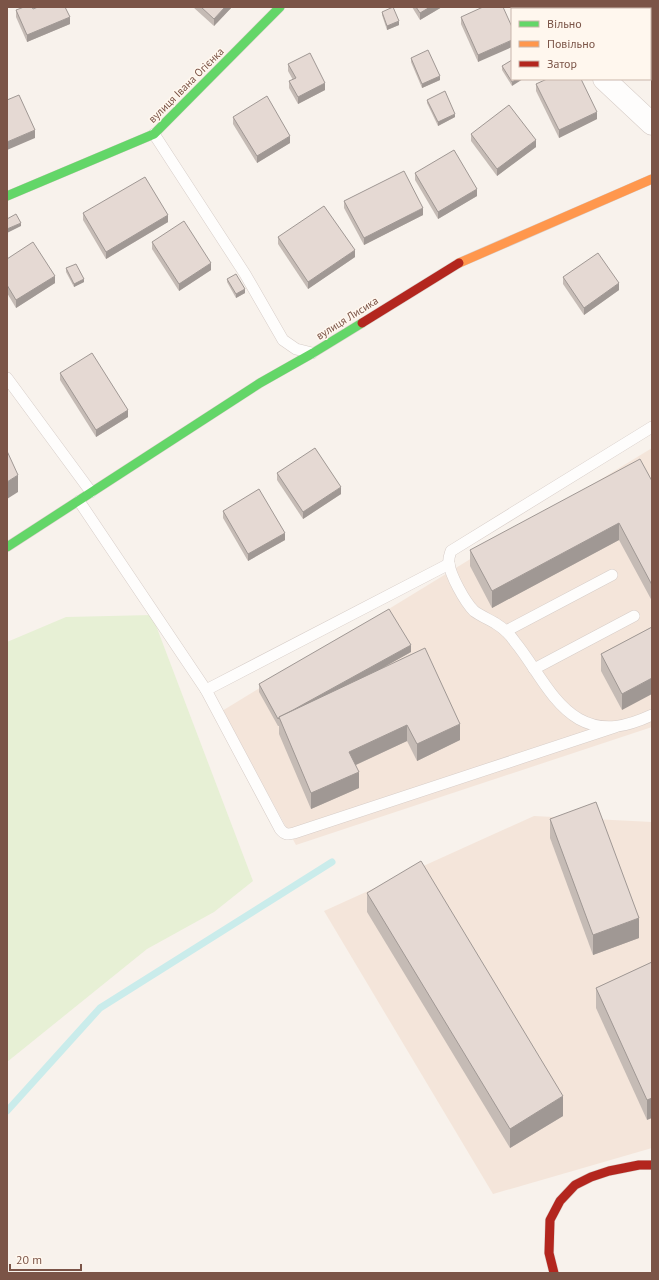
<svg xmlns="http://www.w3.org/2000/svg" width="659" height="1280" viewBox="0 0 659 1280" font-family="'PT Sans',sans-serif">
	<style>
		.residential { fill: #f4e5da }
		.green { fill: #e7f0d5 }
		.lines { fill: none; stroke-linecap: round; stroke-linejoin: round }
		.stream { stroke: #caeceb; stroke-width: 7 }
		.lane-casing { stroke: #d7cdc8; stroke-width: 12 }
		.street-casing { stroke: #d7cdc8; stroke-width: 23 }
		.fast-casing { stroke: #d9cec9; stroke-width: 10 }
		.slow-casing { stroke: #d9cec9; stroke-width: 10 }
		.jam-casing { stroke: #d9cec9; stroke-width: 10 }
		.lane { stroke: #fefdfc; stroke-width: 11 }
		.street { stroke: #fefdfc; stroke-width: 22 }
		.fast { stroke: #63d668; stroke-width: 9 }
		.slow { stroke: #ff974d; stroke-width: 9 }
		.jam { stroke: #b3261e; stroke-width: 9 }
		.wall { fill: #c5bbb5 }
		.shaded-wall { fill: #a09894 }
		.building { fill: #e5d9d3; stroke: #a09894 }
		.labels { text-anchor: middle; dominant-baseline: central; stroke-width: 3; stroke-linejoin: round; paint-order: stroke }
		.street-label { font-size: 11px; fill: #7b5447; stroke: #fff7ee }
	</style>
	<rect width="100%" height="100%" fill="#f8f2ec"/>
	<!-- residential -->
	<g class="residential">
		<path d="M652 448V727L296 845 222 711Z"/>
		<path d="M534 816 652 822V1148L493 1194 324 911Z"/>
	</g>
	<!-- green -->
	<path class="green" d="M152 615 253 881 214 912 147 949 7 1062V642L66 617Z"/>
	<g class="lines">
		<!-- stream -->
		<path class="stream" d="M7 1111 100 1008 332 862"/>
		<!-- lane casing -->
		<g class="lane-casing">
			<g id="lane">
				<path d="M154 134 245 274 283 340 296 349 312 353"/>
				<path d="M7 378 91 492"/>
				<path d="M652 427 451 551C450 555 448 558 449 563 450 575 465 602 474 611 481 616 488 619 495 623 503 628 510 634 515 642 535 666 551 703 579 719 604 733 628 726 652 715"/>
				<path d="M79 501 206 690 280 829C284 834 287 835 294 833L615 727"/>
				<path d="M506 631 612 575"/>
				<path d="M534 669 634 616"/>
				<path d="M206 690 449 564"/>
			</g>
		</g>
		<!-- street casing -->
		<g class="street-casing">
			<g id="street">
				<path d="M527 7 530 9"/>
				<path d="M604 79 652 124"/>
			</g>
		</g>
		<!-- fast casing -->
		<g class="fast-casing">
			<g id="fast">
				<path d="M7 196 154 134 280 7"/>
				<path d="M7 547 260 383 313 353 362 323"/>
			</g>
		</g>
		<!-- slow casing -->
		<g class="slow-casing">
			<path id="slow" d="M459 263 652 179"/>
		</g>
		<!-- jam casing -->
		<g class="jam-casing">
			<g id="jam">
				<path d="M362 323 459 263"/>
				<path d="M554 1273 549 1253 550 1220 560 1201 575 1185 591 1177 609 1171 639 1165H652"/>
			</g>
		</g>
		<!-- lane -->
		<use href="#lane" class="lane"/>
		<!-- street -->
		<use href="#street" class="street"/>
		<!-- fast -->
		<use href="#fast" class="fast"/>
		<!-- slow -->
		<use href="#slow" class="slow"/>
		<!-- jam -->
		<use href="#jam" class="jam"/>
	</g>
	<!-- wall -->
	<g class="wall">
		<path d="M193 7H232L214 26Z"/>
		<path d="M412 7H442L420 20Z"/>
		<path d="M603 7H615L613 9H605Z"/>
		<path d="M16 10 70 24 27 42 16 17Z"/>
		<path d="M382 12 399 25 387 30 382 15Z"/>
		<path d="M461 17 512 27 478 62 461 24Z"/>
		<path d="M411 58 440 80 422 88 411 62Z"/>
		<path d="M512 60V86L502 70V66Z"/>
		<path d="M288 64 325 90 298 104 289 88V81L293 80 288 71Z"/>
		<path d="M536 84 597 119 559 138 536 91Z"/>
		<path d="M427 100 455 117 438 126 427 103Z"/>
		<path d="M233 117 290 143 257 163 233 124Z"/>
		<path d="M471 134 536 147 497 176 471 141Z"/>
		<path d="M415 173 477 196 438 219 415 180Z"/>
		<path d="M344 201 423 215 364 245 344 208Z"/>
		<path d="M83 213 168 222 106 259 83 220Z"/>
		<path d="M278 237 355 257 308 289 278 244Z"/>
		<path d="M152 242 211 270 179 291 152 249Z"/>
		<path d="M7 259 55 283 16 308 7 293Z"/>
		<path d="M66 268 84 282 74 287 66 272Z"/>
		<path d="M563 277 619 290 584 315 563 284Z"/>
		<path d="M227 279 245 293 236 298 227 282Z"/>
		<path d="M60 373 128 417 96 437 60 380Z"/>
		<path d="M277 473 341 494 303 519 277 480Z"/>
		<path d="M652 481V601L619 540 492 608 470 566V550Z"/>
		<path d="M223 511 285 540 248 561 223 518Z"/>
		<path d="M652 627 622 710 601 671V654Z"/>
		<path d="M411 652 377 671 460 740 417 761 407 741 356 765 359 788 311 809 279 734V726H278L259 692V684Z"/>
		<path d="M550 819 639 938 593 955 550 838Z"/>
		<path d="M367 893 563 1116 510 1148 367 912Z"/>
		<path d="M652 962 647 1120 596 1008V988Z"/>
	</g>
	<!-- shaded-wall -->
	<g class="shaded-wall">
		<path d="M225 7H232L214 26V19Z"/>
		<path d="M430 7H442L420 20V13Z"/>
		<path d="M610 7H615L613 9H610Z"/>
		<path d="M70 17V24L27 42V35Z"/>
		<path d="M399 21V25L387 30V26Z"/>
		<path d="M512 40V47L478 62V55Z"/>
		<path d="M440 76V80L422 88V84Z"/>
		<path d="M517 79H523L512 86V82Z"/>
		<path d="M325 83V90L298 104V97Z"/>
		<path d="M597 112V119L559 138V130Z"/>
		<path d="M455 114V117L438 126V122Z"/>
		<path d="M35 130V138L7 150V142Z"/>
		<path d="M290 136V143L257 163V156Z"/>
		<path d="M536 140V147L497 176V169Z"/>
		<path d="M477 189V196L438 219V212Z"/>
		<path d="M423 208V215L364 245V238Z"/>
		<path d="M168 215V222L106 259V252Z"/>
		<path d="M21 223V226L7 233V229Z"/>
		<path d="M355 250V257L308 289V282Z"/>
		<path d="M211 263V270L179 291V284Z"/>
		<path d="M55 276V283L16 308V300Z"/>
		<path d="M84 279V282L74 287V284Z"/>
		<path d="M619 283V290L584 315V308Z"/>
		<path d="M245 289V293L236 298V294Z"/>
		<path d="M128 410V417L96 437V430Z"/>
		<path d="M18 475V492L7 499V482Z"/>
		<path d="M341 487V494L303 519V512Z"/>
		<path d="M619 523V540L492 608V591Z"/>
		<path d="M285 533V540L248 561V554Z"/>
		<path d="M411 645V652L282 724 279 718Z"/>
		<path d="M652 678V694L622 710V694Z"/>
		<path d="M460 724V740L417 761V744Z"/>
		<path d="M407 725V741L349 768V752Z"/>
		<path d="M359 772V788L311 809V793Z"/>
		<path d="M639 918V938L593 955V935Z"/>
		<path d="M563 1096V1116L510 1148V1129Z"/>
		<path d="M652 1098V1118L647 1120V1100Z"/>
	</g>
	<!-- building -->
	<g class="building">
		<path d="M24 7H32L33 9 38 7H65L70 17 27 35 16 10Z"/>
		<path d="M201 7H225L214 19Z"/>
		<path d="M393 7 399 21 387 26 382 12Z"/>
		<path d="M416 7H430L420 13Z"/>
		<path d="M483 7H503L512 27V40L478 55 461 17Z"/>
		<path d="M428 50 440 76 422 84 411 58Z"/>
		<path d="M310 53 325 83 298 97 289 81 296 78 288 64Z"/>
		<path d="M512 60V79H517L512 82 502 66Z"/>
		<path d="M547 79H581L597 112 559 130 536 84Z"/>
		<path d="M445 91 455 114 438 122 427 100Z"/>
		<path d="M19 95 35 130 7 142V100Z"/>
		<path d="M267 96 290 136 257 156 233 117Z"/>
		<path d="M509 105 536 140 497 169 471 134Z"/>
		<path d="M454 150 477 189 438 212 415 173Z"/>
		<path d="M404 171 423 208 364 238 344 201Z"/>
		<path d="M145 177 168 215 106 252 83 213Z"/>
		<path d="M324 206 355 250 308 282 278 237Z"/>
		<path d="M16 214 21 223 7 229V219Z"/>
		<path d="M184 221 211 263 179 284 152 242Z"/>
		<path d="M33 242 55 276 16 300 7 285V259Z"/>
		<path d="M598 253 619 283 584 308 563 277Z"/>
		<path d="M76 264 84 279 74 284 66 268Z"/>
		<path d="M236 274 245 289 236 294 227 279Z"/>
		<path d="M92 353 128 410 96 430 60 373Z"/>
		<path d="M315 448 341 487 303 512 277 473Z"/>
		<path d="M7 451 18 475 7 482Z"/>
		<path d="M640 459 652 481V585L619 523 492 591 470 550Z"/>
		<path d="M259 489 285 533 248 554 223 511Z"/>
		<path d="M389 609 411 645 293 710 279 717V718L278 719 259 684Z"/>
		<path d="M652 627V678L622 694 601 654Z"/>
		<path d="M425 648 460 724 417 744 407 725 349 752 359 772 311 793 279 717Z"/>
		<path d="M596 802 639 918 593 935 550 819Z"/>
		<path d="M421 861 563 1096 510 1129 367 893Z"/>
		<path d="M652 962V1098L647 1100 596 988Z"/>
	</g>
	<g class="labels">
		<!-- street labels -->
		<g class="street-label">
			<text transform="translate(186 85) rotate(-45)">вулиця Івана Огієнка</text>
			<text transform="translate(347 318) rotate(-32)">вулиця Лисика</text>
		</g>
	</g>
	<!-- border -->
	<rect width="659" height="1280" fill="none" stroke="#7b5447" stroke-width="16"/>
	<!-- legend -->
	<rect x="511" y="8" width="140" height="72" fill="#fff7ee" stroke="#cab6ab"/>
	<rect x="519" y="21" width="20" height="6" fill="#63d668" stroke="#cab6ab"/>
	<text x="547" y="28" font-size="12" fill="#7b5447">Вільно</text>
	<rect x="519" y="41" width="20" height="6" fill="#ff974d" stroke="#cab6ab"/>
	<text x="547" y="48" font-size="12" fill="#7b5447">Повільно</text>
	<rect x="519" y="61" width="20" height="6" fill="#b3261e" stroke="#cab6ab"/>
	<text x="547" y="68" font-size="12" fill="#7b5447">Затор</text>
	<!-- scale -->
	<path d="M10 1264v6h71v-6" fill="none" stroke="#7b5447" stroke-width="2"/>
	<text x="16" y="1264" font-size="12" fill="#7b5447" stroke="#fff7ee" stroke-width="3" paint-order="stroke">20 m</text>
</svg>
